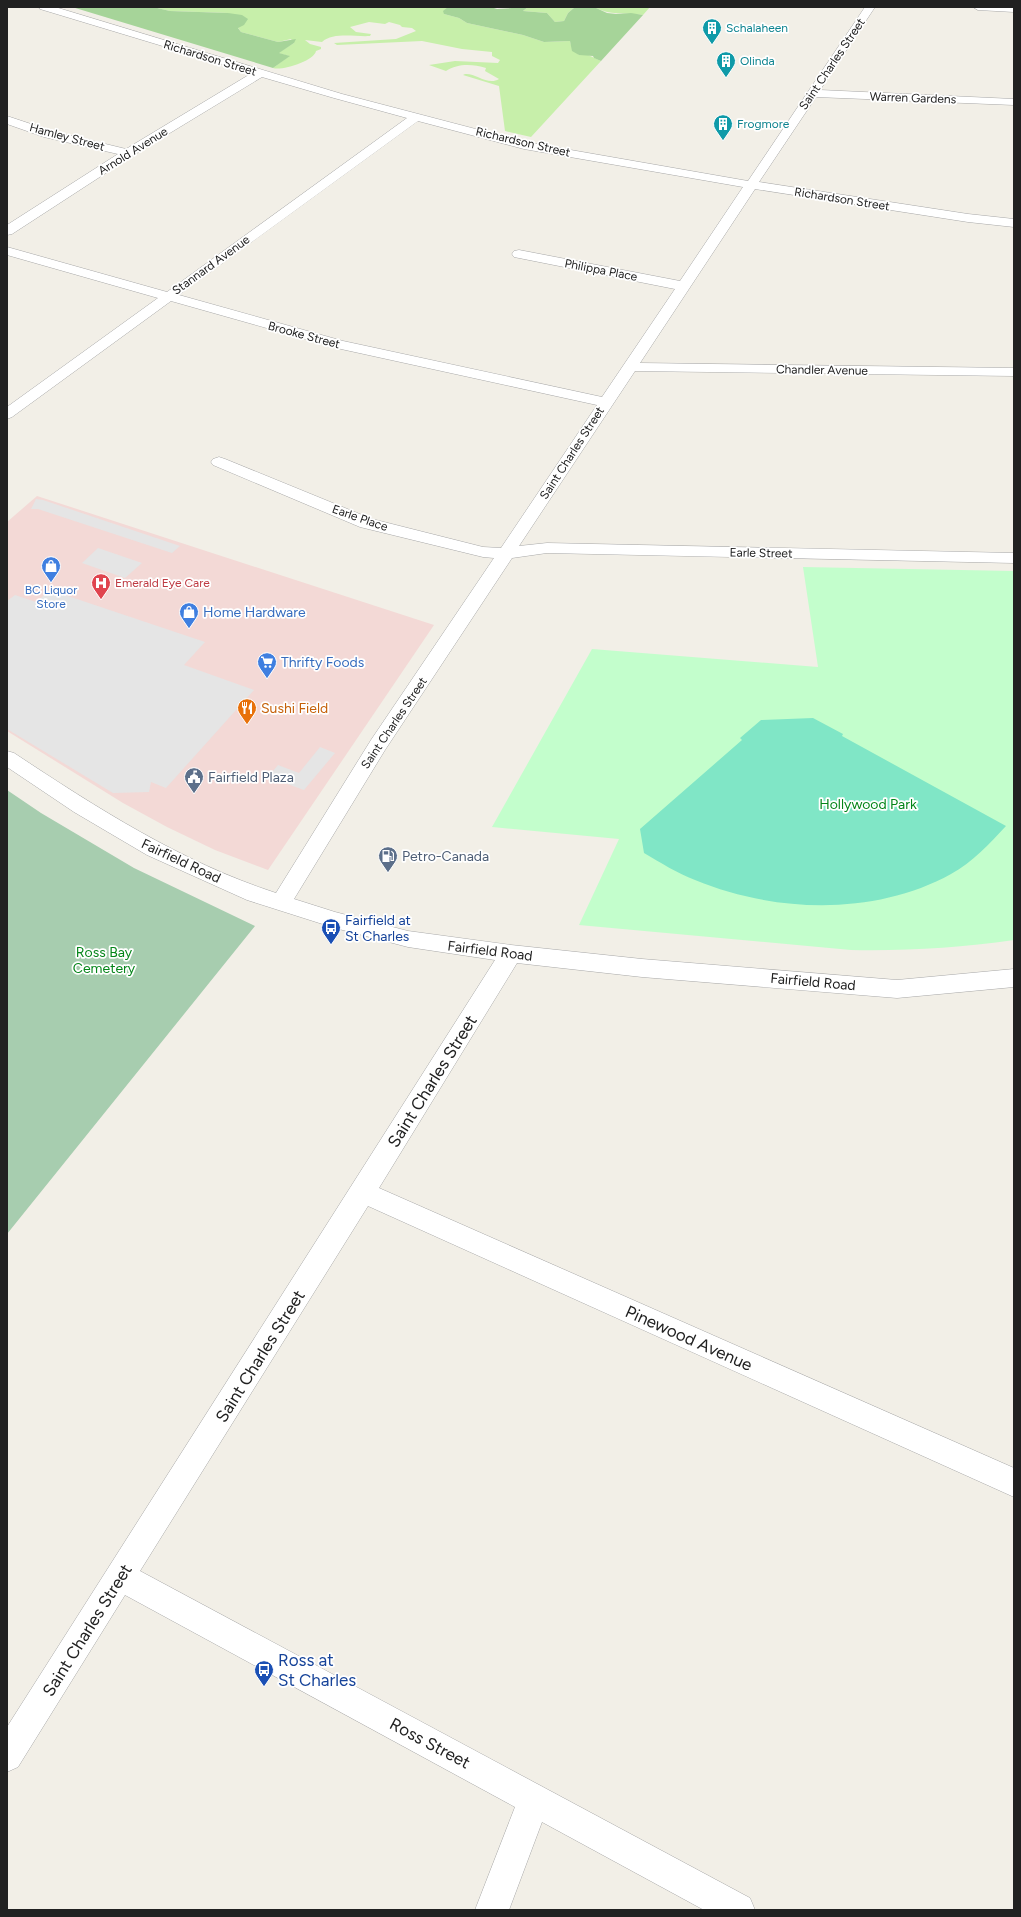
<svg xmlns="http://www.w3.org/2000/svg" width="1021" height="1917" viewBox="0 0 1021 1917" font-family="Figtree,sans-serif">
	<style>
		.commercial { fill: #f3d9d6 }
		.grass { fill: #c7efaa }
		.forest { fill: #a6d499 }
		.cemetery { fill: #a7cdaf }
		.park { fill: #c3fecc }
		.pitch { fill: #80e6c6 }
		.parking { fill: #e5e5e5 }
		.lines { fill: none; stroke-linecap: round; stroke-linejoin: round }
		.minor-casing { stroke: #a8a8a8; stroke-width: 1 }
		.minor { fill: #fff; fill-rule: evenodd }
		.labels { text-anchor: middle; dominant-baseline: central; stroke-width: 3.5; stroke-linejoin: round; paint-order: stroke }
		.far-culture-label { font-size: 12px; fill: #0d838f; stroke: #fff; text-anchor: start }
		.far-street-label { font-size: 12px; fill: #212121; stroke: #fff }
		.far-health-label { font-size: 12px; fill: #be3a42; stroke: #fff; text-anchor: start }
		.far-shop-label { font-size: 12px; fill: #366cbe; stroke: #fff }
		.shop-label { font-size: 14px; fill: #366cbe; stroke: #fff; text-anchor: start }
		.food-label { font-size: 14px; fill: #c56008; stroke: #fff; text-anchor: start }
		.service-label { font-size: 14px; fill: #4e5e75; stroke: #fff; text-anchor: start }
		.park-label { font-size: 14px; fill: #048519; stroke: #fff }
		.street-label { font-size: 14px; fill: #212121; stroke: #fff }
		.transit-label { font-size: 14px; fill: #164399; stroke: #fff; text-anchor: start }
		.near-street-label { font-size: 17px; fill: #212121; stroke: #fff }
		.near-transit-label { font-size: 17px; fill: #164399; stroke: #fff; text-anchor: start }
	</style>
	<rect width="100%" height="100%" fill="#f2efe7"/>
	<!-- commercial -->
	<path class="commercial" d="M37 496 434 625 268 870 215 850 167 827 123 803 7 731V522Z"/>
	<!-- grass -->
	<g class="grass">
		<path d="M153 7H448L444 14 459 18 467 23 523 35 544 42 570 41 571 45 579 55H588L601 61 531 137 505 131 499 86 463 75 465 74C476 73 488 86 499 79L485 71 486 68C473 64 458 63 446 71L429 65 455 61 498 63 500 60 492 56V52L462 49 422 41 337 45 334 43 396 39 416 31 412 28 402 27 400 25 389 22 385 24 369 22 350 27 356 32 371 34 370 36C355 37 333 32 322 42L305 40 310 44 321 47V49L316 51C314 61 282 71 273 68L289 56 278 53 294 43 291 39 278 42 241 32 228 13 170 11Z"/>
		<path d="M528 7H575L568 13 564 21 555 22 547 13 523 11Z"/>
		<path d="M594 7H650L643 15C624 12 611 16 594 7Z"/>
	</g>
	<!-- forest -->
	<g class="forest">
		<path d="M72 7H153L170 11 228 13 242 15 248 19 244 25 238 28 241 32 278 42 296 39 294 43 279 53 290 56 273 68Z"/>
		<path d="M448 7H491L497 9 528 7 523 11 547 13 555 22 564 21 568 13 575 7H594L607 13 616 14 631 13 643 15 601 61 594 58 593 56 579 55 572 51 570 41 544 42 523 35 467 23 459 18 444 14 443 11Z"/>
	</g>
	<!-- cemetery -->
	<path class="cemetery" d="M7 790 41 813 134 868 255 926 7 1234Z"/>
	<!-- park -->
	<path class="park" d="M803 567 1014 571V940C959 948 906 951 851 950L579 925 619 839 492 827 592 649 818 667Z"/>
	<!-- pitch -->
	<path class="pitch" d="M813 718 843 734 842 736 1006 826C989 844 973 862 951 874 875 916 775 913 695 880 677 873 661 863 644 853L640 829 742 740 740 738 761 720Z"/>
	<!-- parking -->
	<g class="parking">
		<path d="M36 499 43 500 180 546 172 553 38 509H31Z"/>
		<path d="M98 548 142 563 125 578 82 563Z"/>
		<path d="M50 590 205 642 184 665 254 690 166 788 151 782 149 792 113 793 7 729V601L15 595 36 602Z"/>
		<path d="M320 747 335 753 304 790 268 777 278 765 299 773Z"/>
	</g>
	<g class="lines">
		<!-- minor casing -->
		<g class="minor-casing">
			<g id="minor">
				<path d="M39 7H55L342 94 525 142 748 181 865 7H875L820 90 1014 99V105L816 97 759 182 968 214 1014 219V227L968 222 755 189 640 363 1014 368V376L635 371 519 546 547 543 1014 553V563L547 553 512 558 385 750 294 899 335 912 408 931 511 945 642 959 897 980 1014 969V987L897 998 642 977 517 963 379 1188 1014 1468V1497L368 1206 140 1571 750 1898 755 1910H704L542 1822 509 1910H475L515 1807 125 1595 18 1767 7 1772V1727L495 960 408 947 335 928 247 900 147 855 74 812 7 767V751L14 753C97 808 181 862 276 893L371 740 494 558 483 557 360 527 213 465 211 462 213 459 219 457 225 459 372 519 483 547 501 548 597 405 341 349 171 301 12 417 7 419V407L158 298 7 255V247L167 292 407 118 334 98 262 77 132 156 12 234 7 235V225L118 154 44 137 7 124V116L52 131 126 149 252 73 40 9ZM418 121 524 149 743 187 680 281 519 250 514 251 512 254 514 257 519 258 675 289 602 397 343 341 179 295Z"/>
				<path d="M973 7H1014V12L978 10Z"/>
			</g>
		</g>
		<!-- minor -->
		<use href="#minor" class="minor"/>
	</g>
	<!-- icons -->
	<defs>
		<g id="building-pin" transform="scale(1)"><path d="M0 17L-7.5 6A9.5 9.5 0 1 1 7.5 6Z" fill="#0f9aa8" stroke="#fff"/><path d="M-4-6H4V6H1V3H-1V6H-4ZM-2.5-4.3h1.7v1.8h-1.7ZM.8-4.3h1.7v1.8H.8ZM-2.5-1h1.7V.8h-1.7ZM.8-1h1.7V.8H.8Z" fill="#fff"/></g>
		<g id="shop-pin" transform="scale(1)"><path d="M0 17L-7.5 6A9.5 9.5 0 1 1 7.5 6Z" fill="#3f7fe0" stroke="#fff"/><path d="M-5-2.5h2.3a2.7 3.5 0 0 1 5.4 0H5L5.5 6h-11ZM-1.5-2.5h3a1.5 2.3 0 0 0-3 0Z" fill="#fff"/></g>
		<g id="hospital-pin" transform="scale(1)"><path d="M0 17L-7.5 6A9.5 9.5 0 1 1 7.5 6Z" fill="#e0444e" stroke="#fff"/><path d="M-5-5h3v3.5h4V-5h3V5h-3V1.5h-4V5h-3Z" fill="#fff"/></g>
		<g id="supermarket-pin" transform="scale(1)"><path d="M0 17L-7.5 6A9.5 9.5 0 1 1 7.5 6Z" fill="#3f7fe0" stroke="#fff"/><path d="M-6-5.5h2.5l.6 2H6L4.5 2H-2.5L-4.4-4H-6ZM-1.5 3.2a1.3 1.3 0 1 0 .1 0ZM3 3.2a1.3 1.3 0 1 0 .1 0Z" fill="#fff"/></g>
		<g id="restaurant-pin" transform="scale(1)"><path d="M0 17L-7.5 6A9.5 9.5 0 1 1 7.5 6Z" fill="#e8710a" stroke="#fff"/><path d="M-5-6h1v4h1v-4h1v4h1v-4h1v5L-1.5 .5V6h-2V.5L-5-1ZM5-6V6H3V1.5H1.5Q1.5-4 5-6Z" fill="#fff"/></g>
		<g id="civic-pin" transform="scale(1)"><path d="M0 17L-7.5 6A9.5 9.5 0 1 1 7.5 6Z" fill="#5c6f8a" stroke="#fff"/><path d="M-.6-6.5H3V-4.5H.6V-3L4-1V1h2V6H-6V1h2V-1L-.6-3ZM-1.2 2.5V6h2.4V2.5Z" fill="#fff"/></g>
		<g id="fuel-pin" transform="scale(1)"><path d="M0 17L-7.5 6A9.5 9.5 0 1 1 7.5 6Z" fill="#5c6f8a" stroke="#fff"/><path d="M-5.5-6h7V0h2V4h1.3V-2.5L3-4.5l.8-.8L6-3V5H2.5V1h-1V6h-7ZM-4.2-4.7v3.2H.2V-4.7Z" fill="#fff"/></g>
		<g id="bus-pin" transform="scale(1)"><path d="M0 17L-7.5 6A9.5 9.5 0 1 1 7.5 6Z" fill="#1a4fb4" stroke="#fff"/><path d="M-5-6H5V4H4V6H2V4H-2V6H-4V4H-5ZM-3.5-4V0h7V-4ZM-3.5 1.2v1.5H-2V1.2ZM2 1.2v1.5H3.5V1.2Z" fill="#fff"/></g>
	</defs>
	<g fill-rule="evenodd">
		<use href="#building-pin" x="712" y="28"/>
		<use href="#building-pin" x="726" y="61"/>
		<use href="#building-pin" x="723" y="124"/>
		<use href="#shop-pin" x="51" y="566"/>
		<use href="#hospital-pin" x="101" y="583"/>
		<use href="#shop-pin" x="189" y="612"/>
		<use href="#supermarket-pin" x="267" y="662"/>
		<use href="#restaurant-pin" x="247" y="708"/>
		<use href="#civic-pin" x="194" y="777"/>
		<use href="#fuel-pin" x="388" y="856"/>
		<use href="#bus-pin" x="331" y="928"/>
		<use href="#bus-pin" x="264" y="1670"/>
	</g>
	<g class="labels">
		<!-- far-culture labels -->
		<g class="far-culture-label">
			<text x="726" y="28">Schalaheen</text>
			<text x="740" y="61">Olinda</text>
			<text x="737" y="124">Frogmore</text>
		</g>
		<!-- far-street labels -->
		<g class="far-street-label">
			<text transform="translate(210 58) rotate(17)">Richardson Street</text>
			<text transform="translate(832 64) rotate(-56)">Saint Charles Street</text>
			<text transform="translate(913 98) rotate(2)">Warren Gardens</text>
			<text transform="translate(67 137) rotate(15)">Hamley Street</text>
			<text transform="translate(523 142) rotate(13)">Richardson Street</text>
			<text transform="translate(133 151) rotate(-32)">Arnold Avenue</text>
			<text transform="translate(842 199) rotate(9)">Richardson Street</text>
			<text transform="translate(211 265) rotate(-36)">Stannard Avenue</text>
			<text transform="translate(601 270) rotate(11)">Philippa Place</text>
			<text transform="translate(304 335) rotate(15)">Brooke Street</text>
			<text transform="translate(822 370) rotate(1)">Chandler Avenue</text>
			<text transform="translate(572 453) rotate(-57)">Saint Charles Street</text>
			<text transform="translate(360 518) rotate(19)">Earle Place</text>
			<text transform="translate(761 553) rotate(1)">Earle Street</text>
			<text transform="translate(394 723) rotate(-56)">Saint Charles Street</text>
		</g>
		<!-- far-health labels -->
		<g class="far-health-label">
			<text x="115" y="583">Emerald Eye Care</text>
		</g>
		<!-- far-shop labels -->
		<g class="far-shop-label">
			<text x="51" y="590">BC Liquor<tspan x="51" dy="14">Store</tspan></text>
		</g>
		<!-- shop labels -->
		<g class="shop-label">
			<text x="203" y="612">Home Hardware</text>
			<text x="281" y="662">Thrifty Foods</text>
		</g>
		<!-- food labels -->
		<g class="food-label">
			<text x="261" y="708">Sushi Field</text>
		</g>
		<!-- service labels -->
		<g class="service-label">
			<text x="208" y="777">Fairfield Plaza</text>
			<text x="402" y="856">Petro-Canada</text>
		</g>
		<!-- park labels -->
		<g class="park-label">
			<text x="868" y="804">Hollywood Park</text>
			<text x="104" y="952">Ross Bay<tspan x="104" dy="16">Cemetery</tspan></text>
		</g>
		<!-- street labels -->
		<g class="street-label">
			<text transform="translate(181 861) rotate(25)">Fairfield Road</text>
			<text transform="translate(490 951) rotate(7)">Fairfield Road</text>
			<text transform="translate(813 982) rotate(5)">Fairfield Road</text>
		</g>
		<!-- transit labels -->
		<g class="transit-label">
			<text x="345" y="920">Fairfield at<tspan x="345" dy="16">St Charles</tspan></text>
		</g>
		<!-- near-street labels -->
		<g class="near-street-label">
			<text transform="translate(432 1081) rotate(-58)">Saint Charles Street</text>
			<text transform="translate(689 1338) rotate(24)">Pinewood Avenue</text>
			<text transform="translate(260 1356) rotate(-58)">Saint Charles Street</text>
			<text transform="translate(87 1630) rotate(-58)">Saint Charles Street</text>
			<text transform="translate(430 1743) rotate(28)">Ross Street</text>
		</g>
		<!-- near-transit labels -->
		<g class="near-transit-label">
			<text x="278" y="1660">Ross at<tspan x="278" dy="20">St Charles</tspan></text>
		</g>
	</g>
	<!-- border -->
	<rect width="1021" height="1917" fill="none" stroke="#212121" stroke-width="16"/>
</svg>
